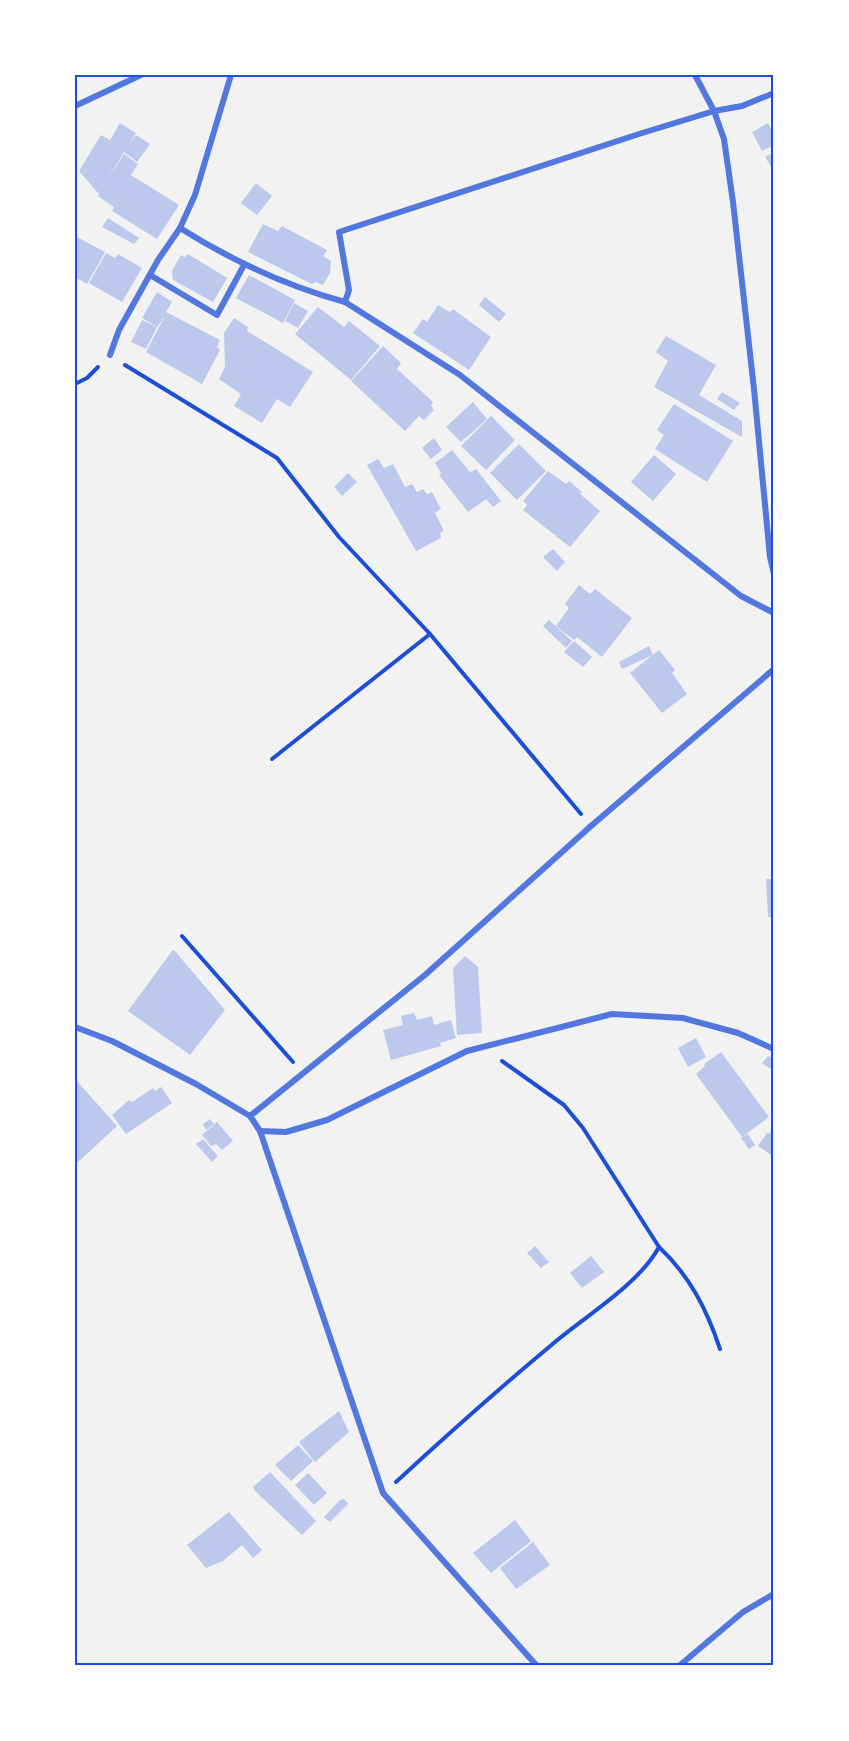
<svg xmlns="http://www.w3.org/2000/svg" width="849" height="1741" viewBox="0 0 849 1741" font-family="'Source Sans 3',sans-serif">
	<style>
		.building { fill: #bdc9ec }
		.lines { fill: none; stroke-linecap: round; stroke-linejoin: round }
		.path { stroke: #1d4ed8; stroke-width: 4 }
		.minor { stroke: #5277de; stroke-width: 6 }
		.neatline { fill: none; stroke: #1d4ed8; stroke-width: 2 }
	</style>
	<rect width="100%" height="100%" fill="#f2f2f2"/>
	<!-- building -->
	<g class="building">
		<path d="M120 123 136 133 128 146 136 135 150 144 137 162 124 152 106 182 124 154 138 164 131 175 179 205 157 239 112 211 114 207 98 196 99 194 79 171 101 135 110 140Z"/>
		<path d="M768 123 774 134V145L762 151 752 132Z"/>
		<path d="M774 152V171L765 157Z"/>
		<path d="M256 183 272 196 257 215 241 203Z"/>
		<path d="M108 218 139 238 134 244 102 227Z"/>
		<path d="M263 224 278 231 282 226 327 250 323 256 331 261 330 273 323 285 315 282 312 284 248 252Z"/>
		<path d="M75 236 105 252 87 284 75 277Z"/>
		<path d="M106 253 115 258 118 254 142 268 122 302 89 283Z"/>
		<path d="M188 254 227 278 213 302 173 280 172 271 181 255 185 257Z"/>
		<path d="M249 275 295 300 283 323 236 298Z"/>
		<path d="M157 292 172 302 166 312 220 340 217 347 220 350 202 384 146 352 165 316 157 327 142 318Z"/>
		<path d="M485 297 506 314 499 322 479 305Z"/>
		<path d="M294 303 308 311 298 328 285 321Z"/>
		<path d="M438 305 450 312 453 309 491 337 469 370 413 333 423 319 427 322Z"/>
		<path d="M318 307 344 327 349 321 380 346 351 380 295 334Z"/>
		<path d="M234 318 248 327 247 331 313 372 290 407 277 399 262 423 234 406 241 394 219 379 225 367 224 333Z"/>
		<path d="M142 320 157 327 146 349 131 342Z"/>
		<path d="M666 336 716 365 699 395 742 421V437L654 387 668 361 656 352Z"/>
		<path d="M383 346 401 363 397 369 433 402 431 406 434 410 424 420 419 416 405 431 351 381Z"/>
		<path d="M722 392 740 403 734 410 717 399Z"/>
		<path d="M473 402 487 419 461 442 446 427Z"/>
		<path d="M674 404 733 441 707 482 655 449 664 435 657 430Z"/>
		<path d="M491 416 515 440 486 470 461 446Z"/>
		<path d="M434 438 442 450 431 459 422 448Z"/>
		<path d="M519 444 546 471 517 500 490 473Z"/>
		<path d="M452 450 470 472 476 469 501 501 493 507 486 499 468 512 439 475 441 473 435 463Z"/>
		<path d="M654 455 676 474 653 501 631 482Z"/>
		<path d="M378 459 384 468 393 464 405 487 412 484 417 492 423 489 427 494 432 492 441 509 435 513 444 531 440 533 441 538 416 551 367 465Z"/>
		<path d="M548 471 566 484 569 481 582 492 580 494 600 511 570 547 523 510 527 505 523 501Z"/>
		<path d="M348 473 357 482 342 496 334 487Z"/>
		<path d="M553 549 565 562 557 571 543 557Z"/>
		<path d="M579 585 590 594 595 589 632 618 602 657 577 637 574 640 556 626 569 608 565 604Z"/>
		<path d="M549 620 572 641 566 648 543 626Z"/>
		<path d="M574 641 592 657 583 667 564 652Z"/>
		<path d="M649 646 653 655 622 669 619 662Z"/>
		<path d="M659 650 675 670 672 673 687 694 662 713 630 673Z"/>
		<path d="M766 879H774V918L768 917Z"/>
		<path d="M174 950 225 1010 190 1055 128 1011 172 951Z"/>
		<path d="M465 956 478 967 482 1033 457 1035 453 968Z"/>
		<path d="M414 1013 417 1020 432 1016 434 1025 451 1020 456 1038 440 1043 441 1046 391 1060 383 1030 403 1025 401 1016Z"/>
		<path d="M696 1038 706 1057 688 1067 678 1048Z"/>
		<path d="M721 1052 769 1117 742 1137 696 1074 705 1066 704 1064Z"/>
		<path d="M768 1056 774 1059V1071L762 1063Z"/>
		<path d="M75 1079 117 1126 75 1165Z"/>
		<path d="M161 1087 172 1103 126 1134 112 1115 129 1100 132 1102 153 1088 155 1091Z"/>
		<path d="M210 1119 214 1124 206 1130 203 1124Z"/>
		<path d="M217 1122 233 1141 222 1150 216 1144 211 1146 202 1135Z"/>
		<path d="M774 1122V1157L758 1146 767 1133H770Z"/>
		<path d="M748 1134 755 1145 749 1149 741 1138Z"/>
		<path d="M203 1139 218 1156 212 1162 196 1144Z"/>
		<path d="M535 1246 549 1262 541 1268 527 1253Z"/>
		<path d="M591 1256 604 1272 582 1288 570 1273Z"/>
		<path d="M339 1411 349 1432 315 1462 299 1442Z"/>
		<path d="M298 1445 313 1461 291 1481 275 1465Z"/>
		<path d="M270 1472 316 1521 302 1535 255 1491 253 1487Z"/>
		<path d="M308 1473 327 1493 314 1505 295 1485Z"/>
		<path d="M344 1499 348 1504 330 1522 324 1517 340 1500Z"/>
		<path d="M229 1512 262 1550 253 1558 242 1545 223 1561 206 1568 187 1545Z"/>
		<path d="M515 1520 531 1541 491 1573 473 1553Z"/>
		<path d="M533 1542 550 1565 516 1589 500 1568Z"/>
	</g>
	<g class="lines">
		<!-- path -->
		<g class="path">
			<path d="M125 365 277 458 339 537 430 634 581 814"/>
			<path d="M75 384 87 378 98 367"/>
			<path d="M272 759 430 634"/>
			<path d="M182 936 293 1062"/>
			<path d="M659 1247C690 1276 707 1310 720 1349"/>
			<path d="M396 1482C448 1434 501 1387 555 1342 587 1315 639 1284 659 1247L583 1128 564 1105 502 1061"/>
		</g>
		<!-- minor -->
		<g class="minor">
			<path d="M695 75 714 111 724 139 733 202 754 389 770 557 774 574"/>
			<path d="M75 106 141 75"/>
			<path d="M180 228C231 260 286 286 345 302L460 375 741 596 774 613"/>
			<path d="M150 275 217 315 244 265"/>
			<path d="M345 302 349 290 339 232 639 134 714 111 742 106 774 93"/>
			<path d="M110 355 119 330 158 260 180 228 195 195 231 75"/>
			<path d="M75 1027 112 1041 196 1084 250 1116 260 1131 383 1493 537 1666"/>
			<path d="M250 1116 425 975 591 826 774 669"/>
			<path d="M260 1131 286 1132 327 1120 467 1051 612 1014 683 1018 738 1033 774 1049"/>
			<path d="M679 1666 743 1612 772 1595 774 1598"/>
		</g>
	</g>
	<!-- border -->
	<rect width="849" height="1741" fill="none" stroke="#ffffff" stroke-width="153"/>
	<rect x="76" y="76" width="696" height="1588" class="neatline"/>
</svg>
